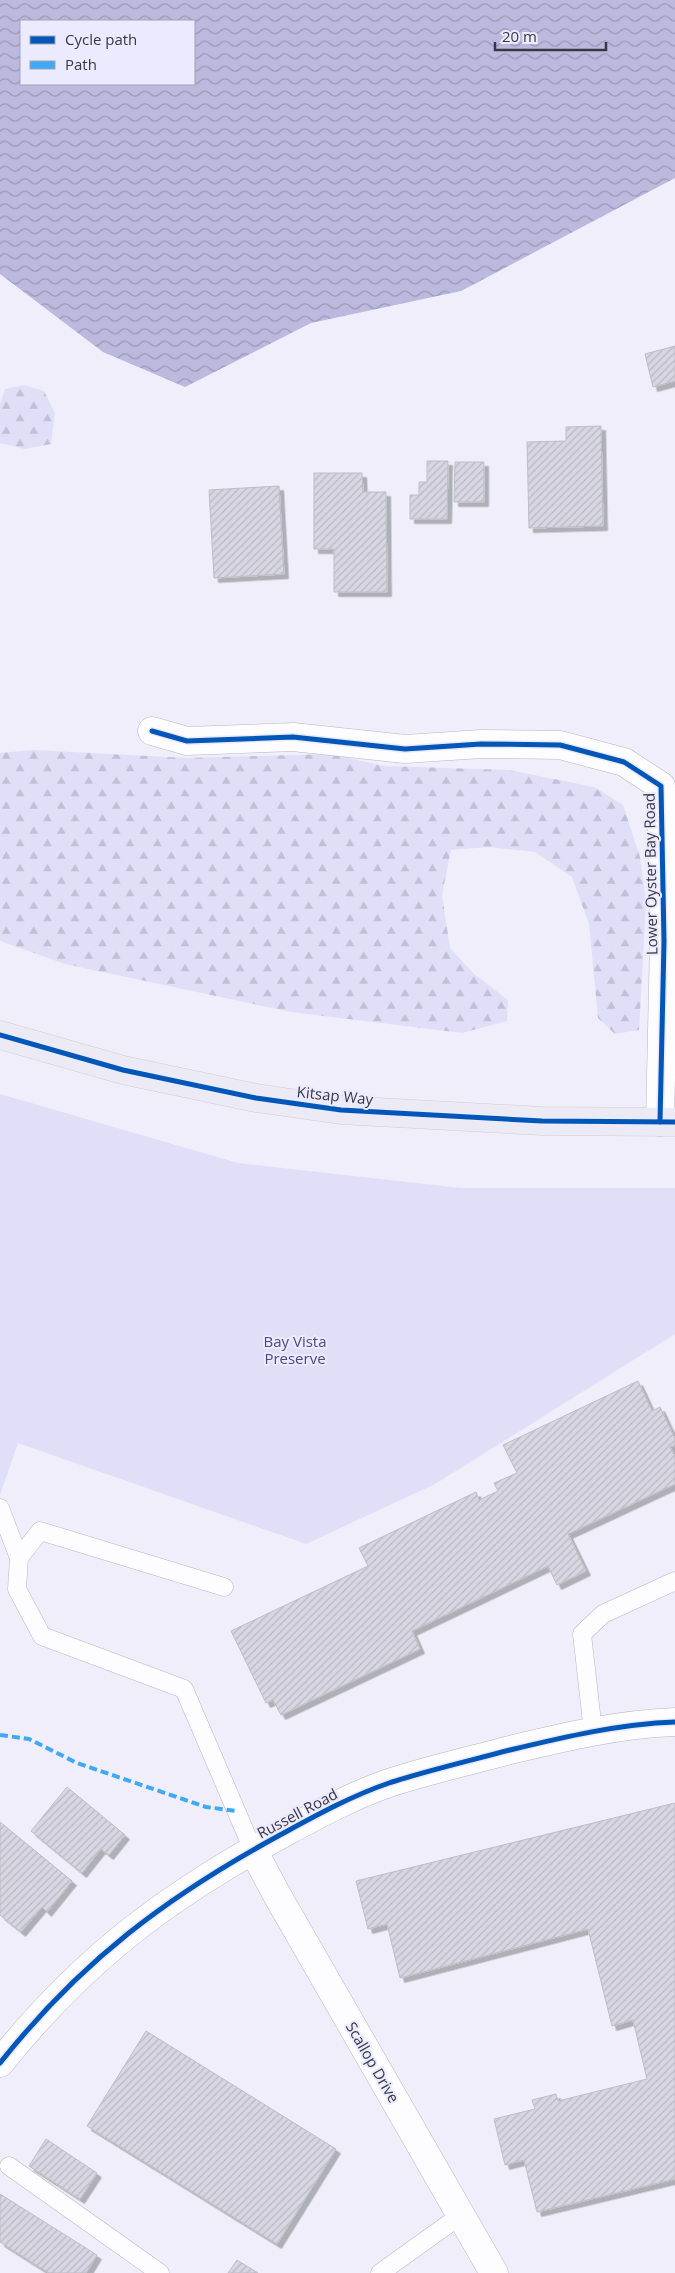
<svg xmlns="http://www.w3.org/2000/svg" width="675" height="2273" viewBox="0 0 675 2273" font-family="'Open Sans',sans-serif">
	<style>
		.forest { fill: url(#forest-firs) }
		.green { fill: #e1dff8 }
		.water { fill: url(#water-waves); fill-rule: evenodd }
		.building { fill: url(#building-hatch); stroke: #bebdc8; filter: url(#shadow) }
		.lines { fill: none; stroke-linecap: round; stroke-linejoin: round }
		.service-casing { stroke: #b8b7c2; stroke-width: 19 }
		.minor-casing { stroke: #b8b7c2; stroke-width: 29 }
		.primary-casing { stroke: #cecdd4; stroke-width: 29 }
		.service { stroke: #fdfcfe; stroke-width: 18 }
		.minor { stroke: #fdfcfe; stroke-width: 28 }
		.primary { stroke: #ecebf5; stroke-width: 28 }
		.quiet { stroke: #3fa9f5; stroke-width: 4; stroke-dasharray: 8 4; stroke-linecap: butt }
		.cycleway-casing { stroke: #ebeafe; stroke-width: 8 }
		.cycleway { stroke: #0057b8; stroke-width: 5 }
		.labels { text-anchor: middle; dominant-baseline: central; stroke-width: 4; stroke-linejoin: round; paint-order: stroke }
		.street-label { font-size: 15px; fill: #383744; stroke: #ebeafe }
		.park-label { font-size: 15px; fill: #514786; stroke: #ebeafe }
	</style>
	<defs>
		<pattern id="forest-firs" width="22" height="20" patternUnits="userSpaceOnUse" patternTransform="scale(1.25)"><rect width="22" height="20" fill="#e1dff8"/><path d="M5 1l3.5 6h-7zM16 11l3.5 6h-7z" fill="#c2c0d6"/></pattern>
		<pattern id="water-waves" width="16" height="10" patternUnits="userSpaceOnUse" patternTransform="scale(1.25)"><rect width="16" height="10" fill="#bcb9df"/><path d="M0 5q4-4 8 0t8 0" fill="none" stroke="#9a97b6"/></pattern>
		<pattern id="building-hatch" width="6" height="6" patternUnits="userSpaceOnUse" patternTransform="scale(1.25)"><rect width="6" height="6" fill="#d7d6e2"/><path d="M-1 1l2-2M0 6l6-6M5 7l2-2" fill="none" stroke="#b9b8c3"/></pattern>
		<filter id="shadow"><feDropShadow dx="4.5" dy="4.5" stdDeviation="0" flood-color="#0004"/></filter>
	</defs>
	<rect width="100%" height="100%" fill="#efeefa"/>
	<!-- forest -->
	<g class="forest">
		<path d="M24 385 44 391 55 413 51 444 25 449 0 443V404L5 389Z"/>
		<path d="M33 750 187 758 330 754 385 766 509 770 594 787 623 805 640 857 646 903 639 1030 615 1034 598 1018 589 924 572 877 535 852 489 847 451 850 442 895 450 948 474 974 508 1000 507 1021 462 1033 291 1012 65 964 0 941V753Z"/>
	</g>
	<!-- green -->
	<path class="green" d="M0 1094 238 1163 461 1188H675V1334L435 1484 306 1544 18 1443 0 1495Z"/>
	<!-- water -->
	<path class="water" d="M0 0H675V178L461 291 311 323 185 387 103 352 0 274ZM21 21H194V84H21Z"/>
	<!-- building -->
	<g class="building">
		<path d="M675 346V381L653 387 645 354Z"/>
		<path d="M601 426 603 526 529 528 527 442 566 441V427Z"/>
		<path d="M427 461H448L447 519H410V495H419V482H427Z"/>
		<path d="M455 462H484V502H454Z"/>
		<path d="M314 473H362L363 492H386L387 592H334V549H314Z"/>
		<path d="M279 486 284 574 214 578 209 490Z"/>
		<path d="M638 1381 652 1411 660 1407 675 1439V1445L670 1447 675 1457V1484L568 1534 586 1571 557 1585 548 1566 412 1631 420 1649 281 1715 273 1700 266 1703 231 1631 368 1566 359 1548 476 1492 479 1500 498 1491 494 1483 517 1473 503 1445Z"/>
		<path d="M67 1787 125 1835 109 1855 101 1849 82 1873 31 1831Z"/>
		<path d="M675 1803V2179L537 2212 524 2160 505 2165 494 2119 535 2109 532 2100 556 2094 558 2101 647 2079 633 2020 612 2026 588 1929 400 1978 387 1924 368 1929 356 1881Z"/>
		<path d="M0 1822 72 1881 47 1912 42 1907 21 1932 0 1915Z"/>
		<path d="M146 2031 336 2149 277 2244 87 2126Z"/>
		<path d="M46 2139 97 2173 80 2199 29 2166Z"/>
		<path d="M0 2194 97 2255 86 2273H49L0 2242Z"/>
		<path d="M237 2260 258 2273H228Z"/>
	</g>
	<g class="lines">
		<!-- service casing -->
		<g class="service-casing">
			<g id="service">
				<path d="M0 1508 19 1558"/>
				<path d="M224 1587 40 1531 19 1558 17 1589 42 1636 184 1689 253 1850"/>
				<path d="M593 1731 582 1634 603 1614 675 1581"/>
				<path d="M9 2166 160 2273"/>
				<path d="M380 2273 461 2215"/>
			</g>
		</g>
		<!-- minor casing -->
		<g class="minor-casing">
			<g id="minor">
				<path d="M152 731 187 741 293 737 405 749 481 744 560 745 624 762 661 786 664 941 660 1122"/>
				<path d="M253 1850 277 1895 494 2273"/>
				<path d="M0 2063C81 1961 166 1897 280 1835 315 1816 351 1796 389 1783 429 1770 469 1761 510 1750 564 1737 619 1724 675 1722"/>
			</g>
		</g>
		<!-- primary casing -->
		<g class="primary-casing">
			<path id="primary" d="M0 1035 123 1070 256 1098 341 1110 542 1121 675 1122"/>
		</g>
		<!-- service -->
		<use href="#service" class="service"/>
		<!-- minor -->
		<use href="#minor" class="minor"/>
		<!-- primary -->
		<use href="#primary" class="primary"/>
		<!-- quiet -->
		<path class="quiet" d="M0 1735 29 1739 77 1763 206 1807 237 1811"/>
		<!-- cycleway casing -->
		<g class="cycleway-casing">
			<g id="cycleway">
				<path d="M152 731 187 741 293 737 405 749 481 744 560 745 624 762 661 786 664 941 660 1122"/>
				<path d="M0 1035 123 1070 256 1098 341 1110 542 1121 675 1122"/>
				<path d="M0 2063C81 1961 166 1897 280 1835 315 1816 351 1796 389 1783 429 1770 469 1761 510 1750 564 1737 619 1724 675 1722"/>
			</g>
		</g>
		<!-- cycleway -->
		<use href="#cycleway" class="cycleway"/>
	</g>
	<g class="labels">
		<!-- street labels -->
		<g class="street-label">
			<text transform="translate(650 874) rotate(-91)">Lower Oyster Bay Road</text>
			<text transform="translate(335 1095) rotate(6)">Kitsap Way</text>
			<text transform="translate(297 1813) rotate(-28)">Russell Road</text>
			<text transform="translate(373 2062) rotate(60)">Scallop Drive</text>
		</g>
		<!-- park labels -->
		<g class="park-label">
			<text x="295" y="1341">Bay Vista<tspan x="295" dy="17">Preserve</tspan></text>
		</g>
	</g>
	<!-- legend -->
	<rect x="20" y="20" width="175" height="65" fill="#ebeafe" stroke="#a3a2b4"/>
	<rect x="30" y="36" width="25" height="8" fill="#0057b8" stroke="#a3a2b4"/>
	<text x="65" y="45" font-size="15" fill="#383744">Cycle path</text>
	<rect x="30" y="61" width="25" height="8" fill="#3fa9f5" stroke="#a3a2b4"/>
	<text x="65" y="70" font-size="15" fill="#383744">Path</text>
	<!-- scale -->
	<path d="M495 42v8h111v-8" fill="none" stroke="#383744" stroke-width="2.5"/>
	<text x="502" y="42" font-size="15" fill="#383744" stroke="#ebeafe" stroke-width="4" paint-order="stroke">20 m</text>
</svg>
